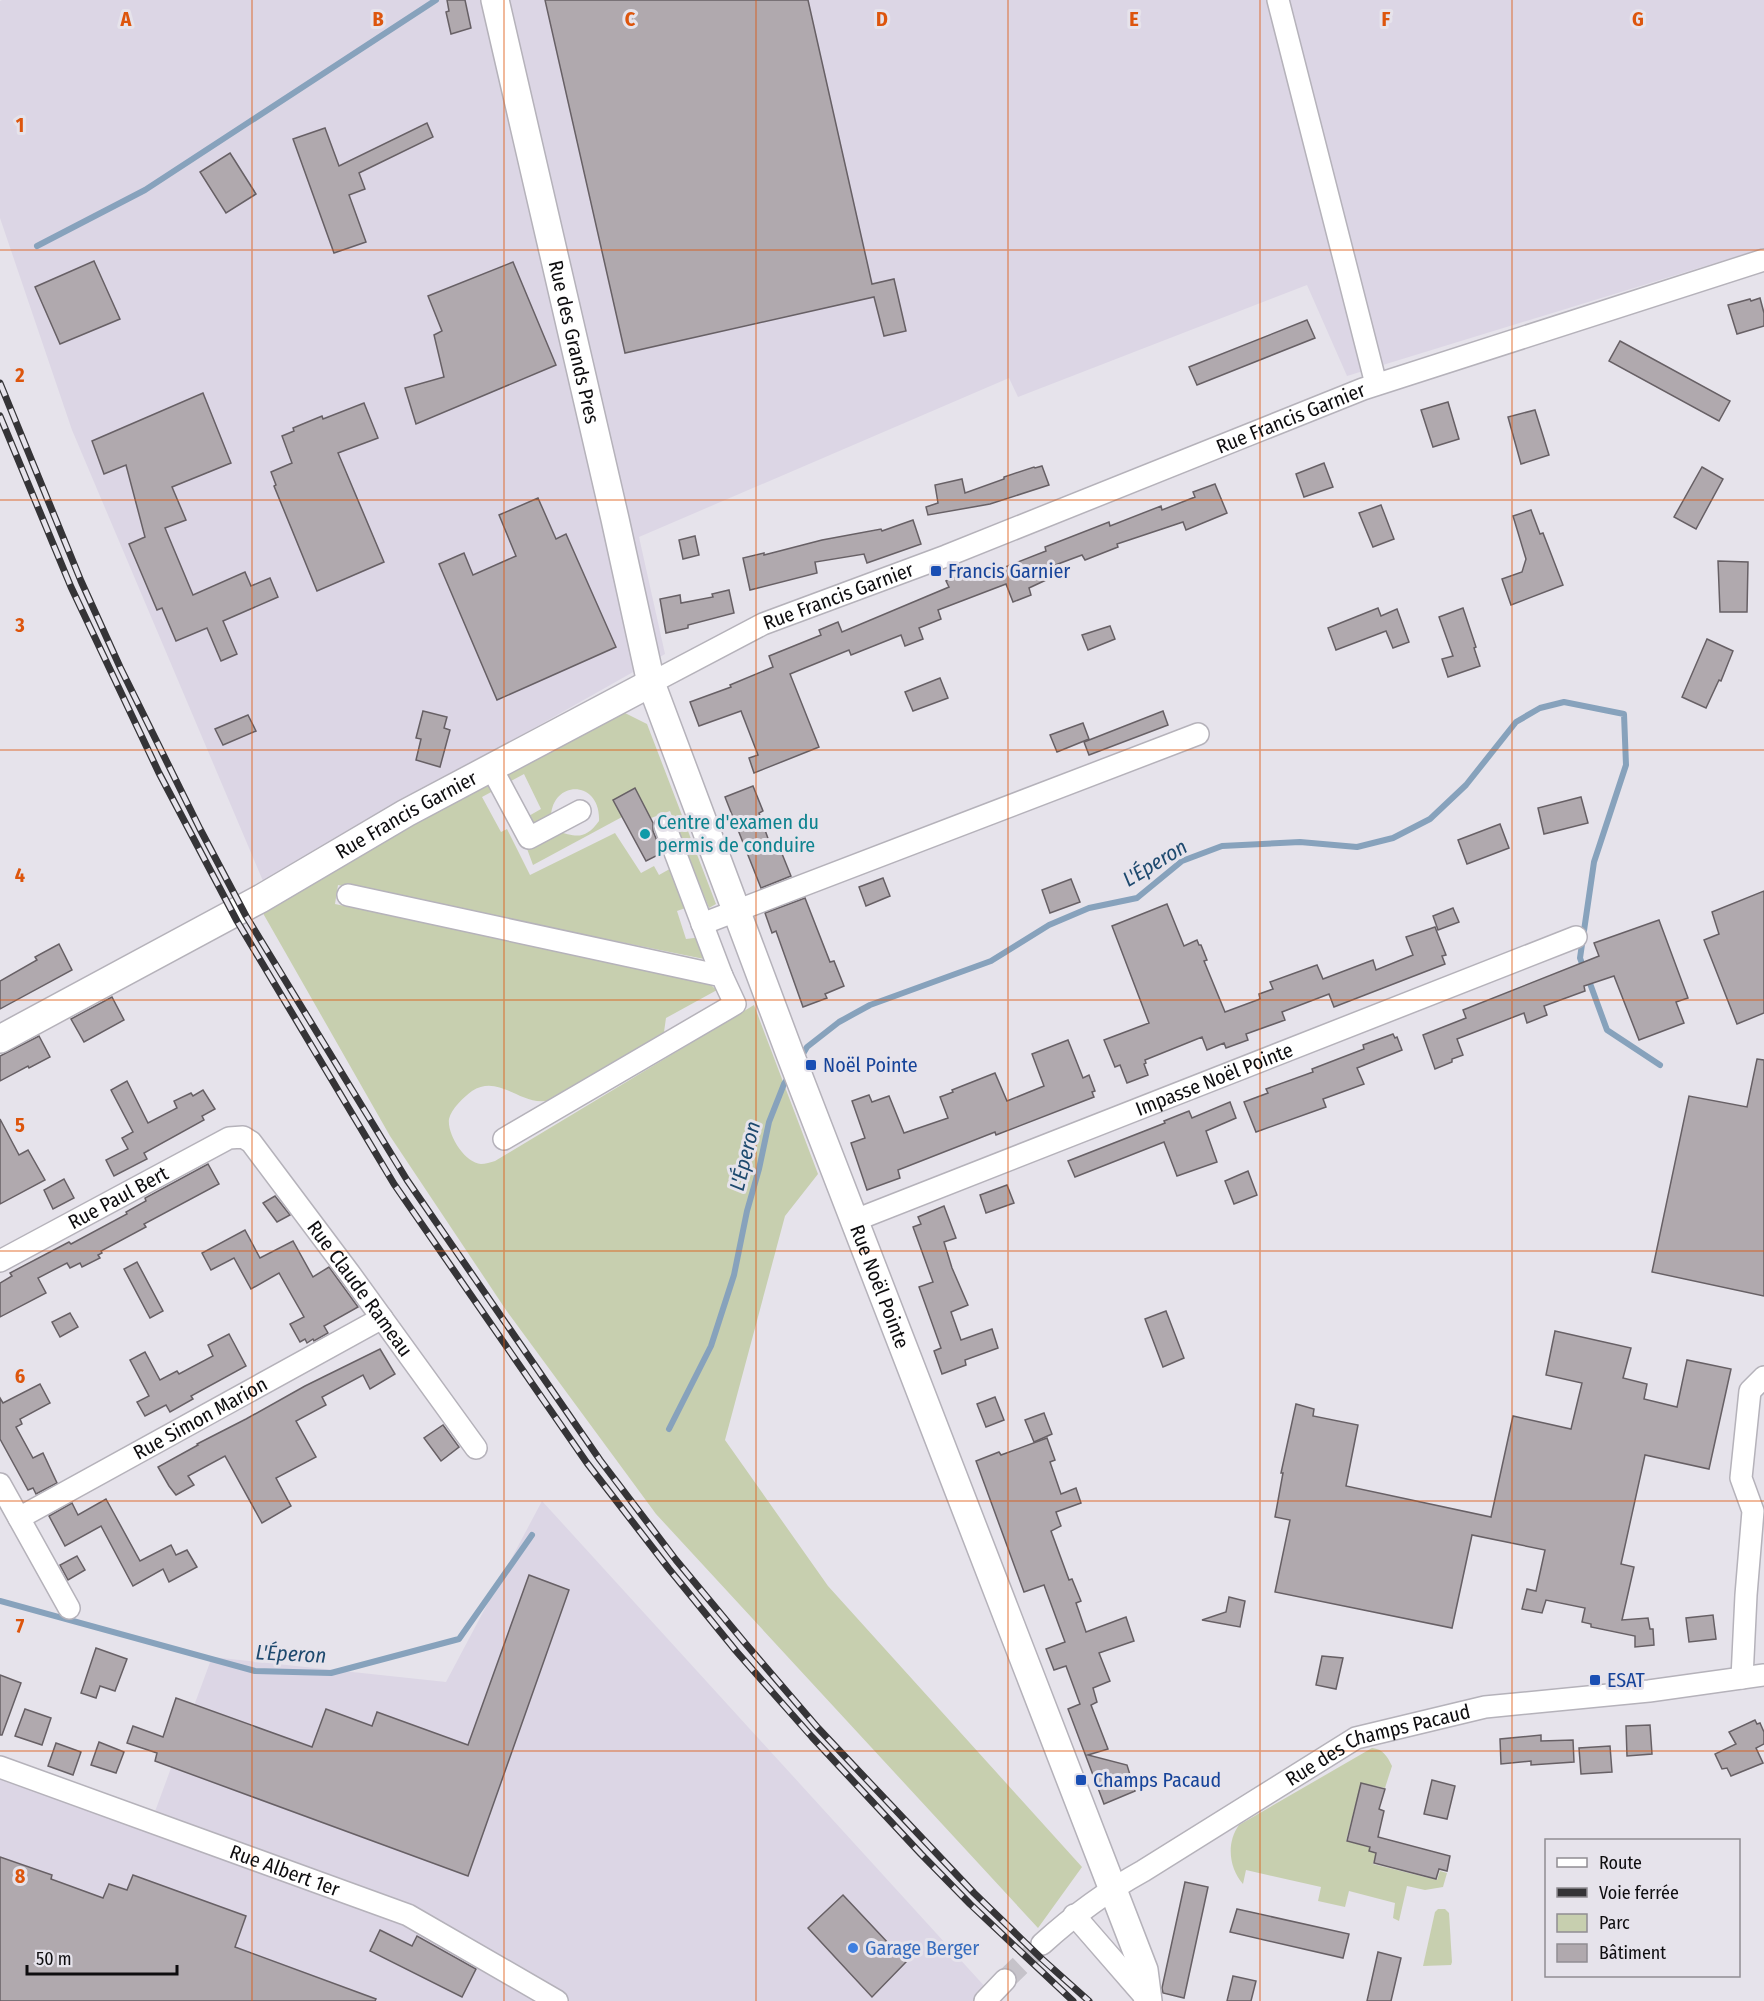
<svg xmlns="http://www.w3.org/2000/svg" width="1764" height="2001" viewBox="0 0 1764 2001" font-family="'Fira Sans Condensed',sans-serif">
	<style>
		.built { fill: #dcd6e5 }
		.green { fill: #c7cfaf }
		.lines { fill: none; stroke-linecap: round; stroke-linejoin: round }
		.stream { stroke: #87a2bc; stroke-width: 6 }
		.building { fill: #b0a9ae; stroke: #676065; stroke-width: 1.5 }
		.minor-tunnel { stroke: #c6c3ca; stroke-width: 21; stroke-dasharray: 21 10; stroke-linecap: butt }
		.minor-casing { stroke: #b5b2ba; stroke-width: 24 }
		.tertiary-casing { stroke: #b5b2ba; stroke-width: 30 }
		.minor { stroke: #fff; stroke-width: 21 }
		.tertiary { stroke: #fff; stroke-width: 27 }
		.rail-casing { stroke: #353437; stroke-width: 7 }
		.rail { stroke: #e6e3eb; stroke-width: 4.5; stroke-dasharray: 14; stroke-linecap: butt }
		.grid { fill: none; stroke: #dd550c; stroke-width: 1.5; stroke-opacity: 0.55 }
		.transit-dot { fill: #1a4fb4; stroke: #e6e3eb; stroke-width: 2 }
		.culture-dot { fill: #0f9aa8; stroke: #e6e3eb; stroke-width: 2 }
		.shop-dot { fill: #3f7fe0; stroke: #e6e3eb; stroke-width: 2 }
		.labels { text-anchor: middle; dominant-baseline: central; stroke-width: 6; stroke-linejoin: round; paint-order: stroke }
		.street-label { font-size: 20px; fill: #0e0d0f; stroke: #e6e3eb }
		.transit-label { font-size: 20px; fill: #164399; stroke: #e6e3eb; text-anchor: start }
		.culture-label { font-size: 20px; fill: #0d838f; stroke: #e6e3eb; text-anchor: start }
		.shop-label { font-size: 20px; fill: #366cbe; stroke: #e6e3eb; text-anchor: start }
		.water-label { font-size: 21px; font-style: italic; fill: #1d496e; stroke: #e6e3eb }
		.grid-label { font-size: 20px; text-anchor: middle; font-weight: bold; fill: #dd550c; stroke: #e6e3eb; stroke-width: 6; stroke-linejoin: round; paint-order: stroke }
	</style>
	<rect width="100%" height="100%" fill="#e6e3eb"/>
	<!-- built -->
	<g class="built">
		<path d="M2 0H1764V248L1347 376 1307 285 1018 397 1009 378 639 537 665 654 263 881 72 430 0 218V1Z"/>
		<path d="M542 1501 998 2001H0V1770L150 1825 212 1657 446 1682Z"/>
	</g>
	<!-- green -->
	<g class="green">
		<path d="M621 711 647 724 716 904 709 908 670 811 651 818 635 788 613 800 622 817 533 865 526 846 556 831C577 837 585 840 599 821 601 780 553 779 551 816L533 827 527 817 541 809 524 774 511 781 508 773Z"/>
		<path d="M487 783 493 791 482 797 501 832 507 829 530 875 615 833 641 873 654 866 659 875 675 866 691 906 677 911 686 939 702 937 714 961 338 885 335 904 708 983 717 990 666 1018 664 1032C637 1049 609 1065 581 1082 572 1087 560 1097 550 1100 522 1108 500 1073 472 1091 464 1097 451 1109 449 1119 447 1135 465 1163 481 1164 485 1164 491 1162 495 1161L754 1005 818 1174 785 1216 725 1440 828 1586 1082 1867 1038 1928 656 1514 506 1310 390 1136 260 908Z"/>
		<path d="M1372 1748C1383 1749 1387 1756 1392 1766L1385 1788 1361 1783 1346 1841 1369 1847V1851L1376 1853 1373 1864 1437 1880 1440 1871 1447 1873 1443 1887 1425 1890 1407 1886 1399 1921 1393 1918 1395 1903 1349 1891 1345 1907 1318 1901 1321 1887 1246 1870 1243 1884C1229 1868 1226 1843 1239 1825Z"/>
		<path d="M1438 1909H1445L1449 1913 1452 1962 1451 1965 1423 1966 1435 1912Z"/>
	</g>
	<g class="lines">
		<!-- stream -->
		<g class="stream">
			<path d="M37 246 145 190 436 0"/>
			<path d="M1588 978 1607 1030 1660 1065"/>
			<path d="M800 1059 807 1047 839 1022 870 1005 991 961 1049 925 1089 908 1137 898 1182 861 1222 846 1300 842 1357 847 1393 838 1430 819 1466 785 1516 722 1540 708 1564 702 1624 714 1626 765 1594 862 1580 958 1584 969"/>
			<path d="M669 1429 711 1346 734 1275 747 1211 759 1169 769 1122 784 1084 790 1075"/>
			<path d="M0 1601 255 1671 331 1673 459 1639 532 1535"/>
		</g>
	</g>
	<!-- building -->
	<g class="building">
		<path d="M447 0H465L471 28 451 34 446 12 449 11Z"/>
		<path d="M545 0H808L872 284 894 279 906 331 884 336 874 297 625 353Z"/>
		<path d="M427 123 433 137 359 173 365 189 349 195 366 242 334 253 293 139 325 128 339 166Z"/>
		<path d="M230 153 256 194 226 213 200 172Z"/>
		<path d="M94 261 120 319 60 344 35 287Z"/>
		<path d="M513 262 556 365 416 424 405 388 444 377 434 335 442 331 428 296Z"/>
		<path d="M1760 298 1764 313V326L1737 334 1728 305 1750 299 1751 301Z"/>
		<path d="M1307 320 1315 338 1197 385 1189 367Z"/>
		<path d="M1620 341 1730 401 1719 421 1609 361Z"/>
		<path d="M203 393 231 463 172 487 186 520 165 528 193 595 245 572 251 586 270 578 278 597 223 621 237 654 221 661 207 628 176 641 162 608 157 610 129 544 145 537 126 465 104 474 92 441Z"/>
		<path d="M1448 402 1459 439 1433 447 1421 410Z"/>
		<path d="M364 403 378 438 338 453 384 562 317 591 274 486 276 485 271 472 292 463 282 436 294 431 293 428 322 416 323 419Z"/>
		<path d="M1535 410 1549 455 1521 464 1508 417Z"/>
		<path d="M1324 463 1333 487 1304 497 1296 474Z"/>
		<path d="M1042 466 1049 485 990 504 928 515 926 507 938 503 935 485 962 479 965 493 1004 479V477L1034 467 1035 468Z"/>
		<path d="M1702 467 1723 479 1696 529 1674 517Z"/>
		<path d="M1215 484 1227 513 1186 530 1183 522 1117 544 1118 547 1085 560 1082 555 1042 570 1046 580 1029 588 1031 595 1013 602 1006 584 938 610 941 619 919 628 923 639 905 646 901 635 851 655 849 650 790 674 819 747 754 773 749 758 758 755 741 711 699 726 690 702 731 687 730 685 773 667 769 656 821 635 819 630 838 622 842 632 949 587 946 581 969 572 972 580 1046 551 1045 547 1109 522 1110 526 1161 506 1162 510 1195 497 1193 492Z"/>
		<path d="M538 498 556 539 566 534 616 647 497 700 439 564 464 553 473 575 516 556 499 515Z"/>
		<path d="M1381 505 1394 539 1373 547 1359 513Z"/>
		<path d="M1531 510 1540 534 1543 533 1563 585 1511 605 1502 579 1522 572 1526 559 1513 516Z"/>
		<path d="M913 520 921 544 867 563 864 554 815 562 817 573 750 590 743 558 764 553V555L822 540 881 529 882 531Z"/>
		<path d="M695 536 699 555 683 559 679 540Z"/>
		<path d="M1718 561 1748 562 1747 612H1720Z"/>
		<path d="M729 590 734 613 688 625V628L666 633 660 599 680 595 681 603 713 597 712 594Z"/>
		<path d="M1378 608 1381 616 1397 609 1409 642 1393 648 1386 631 1336 650 1328 628Z"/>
		<path d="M1463 608 1476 647 1474 648 1480 666 1448 677 1442 659 1453 656 1439 617Z"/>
		<path d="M1110 626 1115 639 1088 650 1082 635Z"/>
		<path d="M1707 639 1733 651 1721 681 1719 680 1706 708 1682 697Z"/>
		<path d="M940 678 948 698 913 711 905 692Z"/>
		<path d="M423 711 447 717 444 728 450 730 440 767 416 760 421 739 416 738Z"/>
		<path d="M1163 711 1168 725 1089 755 1084 742Z"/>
		<path d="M248 715 256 731 223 745 215 729Z"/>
		<path d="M1083 723 1089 739 1057 752 1050 735Z"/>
		<path d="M753 786 763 811 759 813 771 847 778 844 791 876 761 888 725 797Z"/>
		<path d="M635 788 653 823V831L662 853 646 861 613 800Z"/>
		<path d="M1581 797 1588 823 1544 834 1538 808Z"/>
		<path d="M1500 824 1509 848 1467 864 1458 840Z"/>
		<path d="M883 878 890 896 866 906 859 887Z"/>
		<path d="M1071 879 1080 902 1050 913 1042 890Z"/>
		<path d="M1764 891V1013L1737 1024 1704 940 1719 934 1712 912Z"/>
		<path d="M805 898 830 962 834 961 844 986 825 994 827 998 803 1007 776 931 772 933 765 913Z"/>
		<path d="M1167 904 1184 946 1197 940 1199 945H1201L1207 960 1204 961 1225 1012 1260 999 1259 994 1273 989 1270 982 1317 965 1323 979 1373 960 1376 970 1413 955 1406 937 1435 927 1446 955 1442 956 1445 964 1334 1007 1329 994 1282 1012 1285 1020 1246 1034 1248 1040 1226 1048 1224 1043 1207 1050 1202 1037 1145 1060 1146 1063 1144 1064 1148 1075 1127 1083 1120 1065 1115 1067 1104 1040 1149 1023 1112 926Z"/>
		<path d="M1453 908 1459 922 1438 930 1433 916Z"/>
		<path d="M1659 920 1688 998 1676 1002 1684 1023 1639 1040 1614 976 1584 986 1585 991 1544 1006 1547 1015 1527 1023 1524 1013 1457 1039 1463 1055 1452 1059V1062L1435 1069 1423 1035 1466 1018 1463 1010 1599 956 1594 943Z"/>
		<path d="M59 944 72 970 0 1009V981L37 960 35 957Z"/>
		<path d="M112 997 124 1020 84 1042 71 1019Z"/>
		<path d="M1393 1034 1395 1038 1397 1037 1402 1050 1357 1068 1364 1084 1323 1099 1326 1107 1256 1132 1244 1102 1268 1093 1266 1089 1313 1072 1312 1069 1364 1049 1363 1045Z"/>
		<path d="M39 1036 50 1057 29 1068 28 1066 0 1081V1056Z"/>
		<path d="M1068 1040 1083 1078 1089 1075 1095 1091 1092 1092 1094 1097 996 1135 995 1132 898 1170 900 1178 867 1190 851 1143 865 1138 852 1101 869 1095 872 1102 889 1096 904 1133 948 1118 940 1097 953 1092 952 1090 995 1073 1007 1101 1044 1086 1032 1054Z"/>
		<path d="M1757 1059 1764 1060V1296L1652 1272 1689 1096 1747 1107Z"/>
		<path d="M127 1081 148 1123 177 1108 174 1101 191 1093 193 1096 203 1090 215 1109 202 1116 204 1120 144 1153 147 1159 114 1176 106 1160 128 1149 122 1138 133 1132 111 1090Z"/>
		<path d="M1230 1102 1236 1118 1206 1131 1217 1162 1177 1176 1164 1142 1075 1177 1068 1161 1165 1123 1164 1121 1189 1111 1192 1118Z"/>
		<path d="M0 1119 19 1155 28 1150 45 1180 0 1204Z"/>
		<path d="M208 1164 219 1184 144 1224 146 1227 101 1251 102 1253 98 1255 100 1258 82 1267 80 1263 70 1268 67 1263 38 1278 46 1293 0 1317V1283L12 1276 10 1273 69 1242 71 1244 127 1214 126 1212 146 1201 145 1198Z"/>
		<path d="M1248 1171 1257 1195 1234 1204 1225 1181Z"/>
		<path d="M64 1179 74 1198 53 1209 44 1190Z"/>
		<path d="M1007 1185 1014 1203 986 1213 980 1195Z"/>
		<path d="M275 1196 290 1215 277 1222 263 1203Z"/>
		<path d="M944 1206 956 1238 944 1242 952 1268 968 1305 951 1312 961 1340 992 1329 998 1348 965 1360 966 1365 942 1374 934 1351 941 1348 919 1287 933 1282 913 1227 921 1224 918 1217Z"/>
		<path d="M245 1230 260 1258 293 1241 313 1277 329 1267 358 1307 324 1326 328 1333 314 1341 313 1339 307 1343 305 1339 300 1342 290 1324 304 1317 279 1273 251 1289 234 1258 211 1270 202 1253Z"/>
		<path d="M137 1262 163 1311 150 1318 124 1269Z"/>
		<path d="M1166 1311 1184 1358 1163 1367 1145 1319Z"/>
		<path d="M70 1313 78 1327 60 1337 52 1322Z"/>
		<path d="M1555 1331 1631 1348 1623 1378 1647 1384 1644 1399 1677 1407 1687 1360 1731 1369 1709 1469 1645 1455 1621 1564 1634 1567 1622 1620 1648 1618 1650 1629H1653L1654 1645 1635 1647V1636L1591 1627V1624L1582 1622 1585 1608 1546 1600 1542 1613 1522 1609 1527 1589 1536 1591 1545 1550 1472 1535 1452 1628 1275 1592 1290 1520 1275 1517 1283 1473H1281L1296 1404 1314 1409 1313 1416 1358 1425 1346 1486 1491 1517 1513 1416 1571 1429 1582 1383 1546 1375Z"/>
		<path d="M229 1334 246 1366 191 1396 193 1399 170 1412 166 1405 145 1416 137 1402 149 1396 130 1360 145 1352 160 1380 177 1371 179 1374 213 1356 208 1345Z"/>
		<path d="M380 1349 395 1374 370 1389 363 1375 322 1397 326 1405 296 1421 316 1457 276 1478 291 1506 262 1523 225 1456 188 1476 194 1485 176 1495 169 1486 158 1467 198 1445 197 1444 246 1419 305 1386Z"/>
		<path d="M40 1384 50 1403 20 1419 22 1424 16 1427 33 1458 43 1453 57 1483 36 1494 33 1488 28 1490 0 1439V1398L3 1403Z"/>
		<path d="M995 1397 1004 1420 986 1427 977 1404Z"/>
		<path d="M1044 1413 1052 1434 1034 1442 1025 1420Z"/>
		<path d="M443 1425 459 1447 441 1461 424 1438Z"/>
		<path d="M1047 1438 1055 1460 1050 1462 1061 1494 1076 1488 1081 1503 1056 1512 1061 1526 1051 1531 1069 1580 1072 1579 1081 1601 1076 1603 1086 1632 1126 1617 1134 1641 1099 1653 1110 1681 1093 1688 1097 1702 1091 1705 1108 1749 1088 1755 1127 1765 1135 1791 1104 1804 1068 1709 1080 1704 1066 1666 1054 1670 1046 1649 1065 1642 1044 1585 1024 1592 976 1461 999 1452 1001 1455Z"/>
		<path d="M106 1499 140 1561 171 1545 176 1555 187 1550 197 1567 169 1582 163 1569 133 1586 101 1526 65 1546 49 1516 72 1503 78 1515Z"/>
		<path d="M77 1556 85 1570 68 1580 60 1565Z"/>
		<path d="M529 1575 569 1590 468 1876 155 1761 157 1753 127 1743 133 1726 163 1737 176 1698 312 1747 326 1709 372 1726 377 1712 468 1745Z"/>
		<path d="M1229 1597 1245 1601 1240 1627 1202 1620 1226 1612Z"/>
		<path d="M1713 1615 1716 1639 1689 1642 1686 1618Z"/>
		<path d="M96 1648 127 1659 115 1691 100 1686 96 1698 81 1693Z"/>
		<path d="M1322 1656 1343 1658 1336 1689 1316 1685Z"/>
		<path d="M0 1675 21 1683 2 1735H0Z"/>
		<path d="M25 1709 51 1718 42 1745 15 1736Z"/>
		<path d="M1755 1720 1757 1724 1760 1723 1764 1732V1744L1756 1748 1763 1763 1731 1776 1727 1768 1722 1769 1715 1754 1736 1744 1729 1732Z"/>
		<path d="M1650 1725 1652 1754 1627 1756 1626 1726Z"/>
		<path d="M1541 1735V1741L1573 1740 1574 1762 1531 1765V1761L1501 1764 1500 1739Z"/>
		<path d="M99 1742 124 1752 116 1773 91 1765Z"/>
		<path d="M56 1743 81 1752 73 1775 48 1766Z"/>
		<path d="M1610 1746 1612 1772 1581 1774 1579 1748Z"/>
		<path d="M1432 1780 1455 1786 1447 1819 1424 1814Z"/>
		<path d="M1361 1783 1385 1789 1379 1809 1384 1811 1378 1837 1450 1856 1447 1871 1439 1869 1436 1879 1374 1863 1376 1853 1369 1851 1370 1847 1347 1841Z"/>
		<path d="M0 1857 52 1875 51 1879 103 1898 109 1884 127 1890 133 1875 246 1916 235 1947 376 1999 375 2001H0Z"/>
		<path d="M1185 1882 1208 1887 1184 1998 1163 1993 1162 1988Z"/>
		<path d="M843 1895 906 1962 872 1997 808 1928Z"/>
		<path d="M1237 1909 1349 1934 1343 1958 1230 1932Z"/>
		<path d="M380 1930 412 1946 417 1936 476 1969 462 1997 370 1951Z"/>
		<path d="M1378 1952 1401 1958 1391 2001H1367Z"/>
		<path d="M1233 1976 1256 1981 1251 2001H1227Z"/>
	</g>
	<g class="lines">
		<!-- minor-tunnel -->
		<path class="minor-tunnel" d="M1005 1980 1042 1944"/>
		<!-- minor casing -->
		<g class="minor-casing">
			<g id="minor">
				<path d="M1278 0 1376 384"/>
				<path id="s1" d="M651 683 763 624 946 556 1363 389 1764 260"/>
				<path d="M491 767 529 838 580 811"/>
				<path d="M665 826 722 976"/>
				<path d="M348 895 722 976 735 1004 504 1139"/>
				<path d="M702 924 1198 734"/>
				<path id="s2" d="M853 1221 1576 937"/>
				<path id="s3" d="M0 1261 229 1138 243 1137 251 1142 350 1274 476 1448"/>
				<path d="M0 1484 69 1608"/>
				<path id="s4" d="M19 1518 382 1318"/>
				<path d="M1742 1678 1746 1595 1753 1511 1741 1478 1750 1391 1764 1377"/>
				<path id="s5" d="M0 1767 408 1915 557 2001"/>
				<path d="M1074 1915 1147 1999"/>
				<path id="s6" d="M1042 1944C1074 1915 1105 1892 1143 1871L1356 1738 1485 1707 1649 1691 1764 1675"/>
				<path d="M985 2001 1005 1980"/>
			</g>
		</g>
		<!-- tertiary casing -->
		<g class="tertiary-casing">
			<g id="tertiary">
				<path id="s7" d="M495 0 615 519 651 683 790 1054 1144 1970 1148 2001"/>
				<path id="s8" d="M0 1039 260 899 406 813 651 683"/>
			</g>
		</g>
		<!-- minor -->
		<use href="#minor" class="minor"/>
		<!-- tertiary -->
		<use href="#tertiary" class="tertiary"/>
		<!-- rail casing -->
		<g class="rail-casing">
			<g id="rail">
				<path d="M0 383 81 581 120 667 200 829 246 916 407 1180 600 1460 676 1560 745 1643 818 1728 974 1893 1042 1959 1089 2001"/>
				<path d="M0 416 71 587 159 773 237 921 394 1184 587 1463 669 1569 736 1651 812 1737 921 1854 970 1904 1073 2001"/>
			</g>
		</g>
		<!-- rail -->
		<use href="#rail" class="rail"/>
	</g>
	<!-- grid -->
	<path class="grid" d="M252 0V2001M504 0V2001M756 0V2001M1008 0V2001M1260 0V2001M1512 0V2001M0 250H1764M0 500H1764M0 750H1764M0 1000H1764M0 1251H1764M0 1501H1764M0 1751H1764"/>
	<!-- markers -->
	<g class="transit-dot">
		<rect x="930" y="565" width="12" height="12" rx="3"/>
		<rect x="805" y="1059" width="12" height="12" rx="3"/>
		<rect x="1589" y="1674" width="12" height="12" rx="3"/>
		<rect x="1075" y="1774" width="12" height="12" rx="3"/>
	</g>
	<circle class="culture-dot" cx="645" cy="834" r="6"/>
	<circle class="shop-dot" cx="853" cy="1948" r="6"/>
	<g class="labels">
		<!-- street labels -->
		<g class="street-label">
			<text stroke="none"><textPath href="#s7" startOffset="351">Rue des Grands Pres</textPath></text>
			<text stroke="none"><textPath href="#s1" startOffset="693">Rue Francis Garnier</textPath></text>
			<text stroke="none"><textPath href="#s1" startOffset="207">Rue Francis Garnier</textPath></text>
			<text stroke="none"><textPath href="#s8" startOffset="464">Rue Francis Garnier</textPath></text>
			<text stroke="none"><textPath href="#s2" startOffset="388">Impasse Noël Pointe</textPath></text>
			<text stroke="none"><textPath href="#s3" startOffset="134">Rue Paul Bert</textPath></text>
			<text stroke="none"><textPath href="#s7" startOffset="1346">Rue Noël Pointe</textPath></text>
			<text stroke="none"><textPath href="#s3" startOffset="466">Rue Claude Rameau</textPath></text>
			<text stroke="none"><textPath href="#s4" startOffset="207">Rue Simon Marion</textPath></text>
			<text stroke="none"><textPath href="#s6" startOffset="394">Rue des Champs Pacaud</textPath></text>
			<text stroke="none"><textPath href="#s5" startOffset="303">Rue Albert 1er</textPath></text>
		</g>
		<!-- transit labels -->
		<g class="transit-label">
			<text x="948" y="571">Francis Garnier</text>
			<text x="823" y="1065">Noël Pointe</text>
			<text x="1607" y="1680">ESAT</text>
			<text x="1093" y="1780">Champs Pacaud</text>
		</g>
		<!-- culture labels -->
		<g class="culture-label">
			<text x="657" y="822">Centre d'examen du<tspan x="657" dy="23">permis de conduire</tspan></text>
		</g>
		<!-- shop labels -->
		<g class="shop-label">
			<text x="865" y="1948">Garage Berger</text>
		</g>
		<!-- water labels -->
		<g class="water-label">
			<text transform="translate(1155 863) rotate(-31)">L'Éperon</text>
			<text transform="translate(745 1156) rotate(-76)">L'Éperon</text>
			<text transform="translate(291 1654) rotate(3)">L'Éperon</text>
		</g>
	</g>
	<g class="grid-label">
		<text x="126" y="26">A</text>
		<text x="378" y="26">B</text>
		<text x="630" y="26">C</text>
		<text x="882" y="26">D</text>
		<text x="1134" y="26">E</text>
		<text x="1386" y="26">F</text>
		<text x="1638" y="26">G</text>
		<text x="20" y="132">1</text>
		<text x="20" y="382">2</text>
		<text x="20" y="632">3</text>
		<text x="20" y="882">4</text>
		<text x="20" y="1132">5</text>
		<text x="20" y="1383">6</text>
		<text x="20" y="1633">7</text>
		<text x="20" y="1883">8</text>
	</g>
	<!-- legend -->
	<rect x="1545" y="1839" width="195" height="138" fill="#e6e3eb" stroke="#908d93" stroke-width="1.5"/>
	<rect x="1557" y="1858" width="30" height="9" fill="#ffffff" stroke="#908d93" stroke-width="1.5"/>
	<text x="1599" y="1869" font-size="18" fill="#0e0d0f">Route</text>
	<rect x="1557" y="1888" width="30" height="9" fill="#353437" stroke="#908d93" stroke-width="1.5"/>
	<text x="1599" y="1899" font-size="18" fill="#0e0d0f">Voie ferrée</text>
	<rect x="1557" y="1914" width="30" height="18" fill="#c7cfaf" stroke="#908d93" stroke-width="1.5"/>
	<text x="1599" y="1929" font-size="18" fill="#0e0d0f">Parc</text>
	<rect x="1557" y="1944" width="30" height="18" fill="#b0a9ae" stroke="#908d93" stroke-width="1.5"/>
	<text x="1599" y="1959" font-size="18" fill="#0e0d0f">Bâtiment</text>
	<!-- scale -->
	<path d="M27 1965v9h150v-9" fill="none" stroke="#0e0d0f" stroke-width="3"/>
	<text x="36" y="1965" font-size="18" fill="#0e0d0f" stroke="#e6e3eb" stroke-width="4.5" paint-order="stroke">50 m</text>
</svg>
